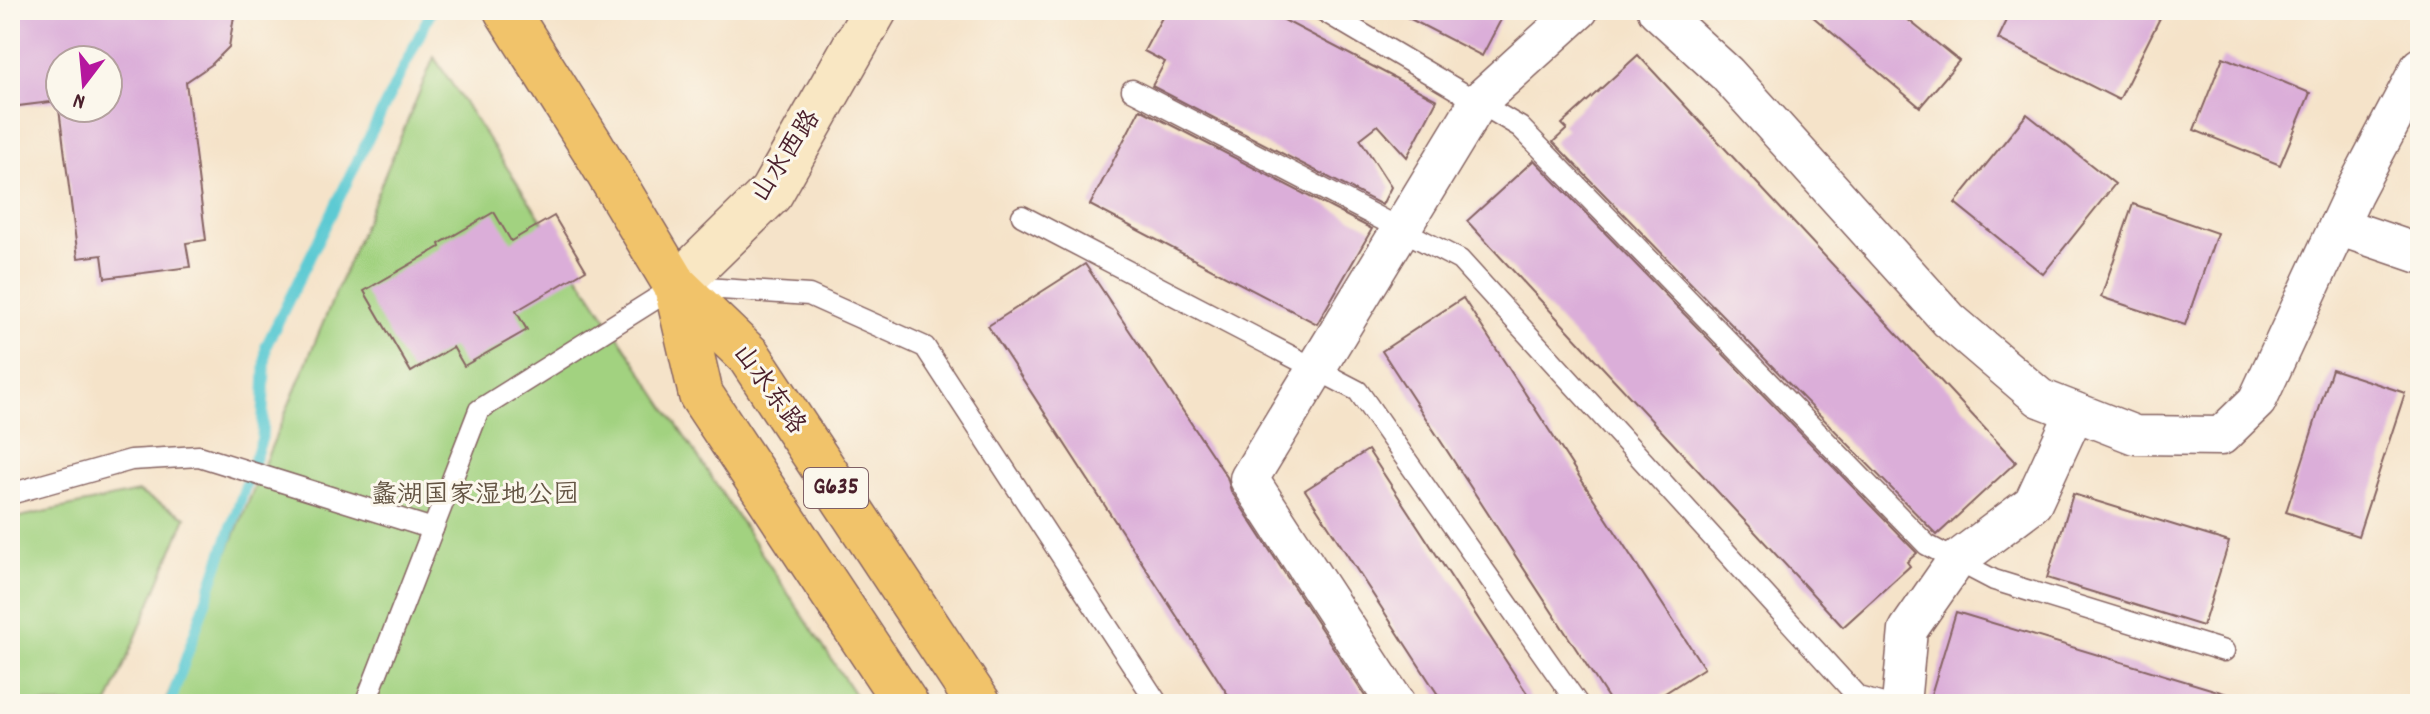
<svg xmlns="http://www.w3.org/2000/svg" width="2430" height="714" viewBox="0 0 2430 714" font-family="Dekko,'LXGW WenKai TC',sans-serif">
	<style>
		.green { fill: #a2d280; stroke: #767856; stroke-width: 2 }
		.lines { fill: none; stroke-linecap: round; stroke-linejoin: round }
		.stream { stroke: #5dcad3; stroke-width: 11 }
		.building { fill: #dbaed9; fill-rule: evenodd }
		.lane-casing { stroke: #866462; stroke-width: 23 }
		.street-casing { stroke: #866462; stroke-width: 41 }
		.secondary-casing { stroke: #866462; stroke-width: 47 }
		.highway-casing { stroke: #866462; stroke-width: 47 }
		.lane { stroke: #fff; stroke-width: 20 }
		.street { stroke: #fff; stroke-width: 38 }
		.secondary { stroke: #f9e7c3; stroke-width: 44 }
		.highway { stroke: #f1c36a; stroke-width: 44 }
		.labels { text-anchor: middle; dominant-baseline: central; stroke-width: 6; stroke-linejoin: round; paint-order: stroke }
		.shield { fill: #fbf7ec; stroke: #7f6065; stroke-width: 2 }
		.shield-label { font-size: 24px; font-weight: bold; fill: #4a1f2b }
		.street-label { font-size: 26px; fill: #4a1f2b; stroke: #fbf7ec }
		.park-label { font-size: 26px; fill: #645544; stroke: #fbf7ec }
	</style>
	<rect width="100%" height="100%" fill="#fbf7ec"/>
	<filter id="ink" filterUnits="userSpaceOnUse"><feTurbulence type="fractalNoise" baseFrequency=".0125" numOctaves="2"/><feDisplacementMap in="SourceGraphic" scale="16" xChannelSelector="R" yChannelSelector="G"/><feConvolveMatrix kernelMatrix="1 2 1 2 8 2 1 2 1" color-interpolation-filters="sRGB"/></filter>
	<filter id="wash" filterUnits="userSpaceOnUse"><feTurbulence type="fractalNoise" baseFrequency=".006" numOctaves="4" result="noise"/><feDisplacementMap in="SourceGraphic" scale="32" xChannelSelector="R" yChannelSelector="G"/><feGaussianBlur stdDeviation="1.8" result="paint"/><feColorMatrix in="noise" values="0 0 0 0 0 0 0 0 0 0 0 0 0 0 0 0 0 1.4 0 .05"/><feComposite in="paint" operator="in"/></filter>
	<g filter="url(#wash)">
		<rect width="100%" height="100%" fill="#f5e3c9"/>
		<!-- green -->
		<g class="green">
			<path d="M434 57 861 704H164Z"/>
			<path d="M138 492 186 517 108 704H10V519Z"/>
		</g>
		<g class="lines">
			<!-- stream -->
			<path class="stream" d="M170 704 262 438 266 346 432 10"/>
		</g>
		<g id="blocks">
			<!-- building -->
			<g class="building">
				<path d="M10 10H235L229 47 211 65 186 82 206 240 186 243 190 267 105 278 102 255 78 258 58 101 10 107ZM60 60H108V108H60Z"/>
				<path d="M1166 10H1265L1437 100 1407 157 1378 125 1360 139 1391 187 1382 205 1152 86 1165 62 1144 51Z"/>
				<path d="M1393 10H1506L1482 56Z"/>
				<path d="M1805 10H1896L1959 61 1920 107Z"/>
				<path d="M2012 10H2164L2119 100 1998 39Z"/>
				<path d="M1638 55 2016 462 1937 535 1553 142 1567 129 1562 124Z"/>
				<path d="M2223 57 2310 93 2280 165 2194 130Z"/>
				<path d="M1140 109 1372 229 1317 324 1090 205Z"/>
				<path d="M2027 114 2115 184 2043 274 1955 203Z"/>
				<path d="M1534 160 1917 553 1907 562 1910 566 1843 627 1467 221Z"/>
				<path d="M2133 204 2217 233 2185 325 2101 297Z"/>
				<path d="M494 212 511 241 554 216 586 270 516 311 527 330 464 366 453 347 411 372 364 291 440 247 439 244Z"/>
				<path d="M1085 264 1227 477 1231 491 1370 704H1234L988 326Z"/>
				<path d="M1463 298 1704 668 1648 704H1612L1382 351Z"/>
				<path d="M2332 369 2405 393 2358 536 2286 512Z"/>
				<path d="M1368 450 1534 704H1444L1305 490Z"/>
				<path d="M2073 494 2229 542 2203 626 2047 578Z"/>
				<path d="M1956 612 2234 696 2233 704H1950L1930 698Z"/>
			</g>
		</g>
	</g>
	<g filter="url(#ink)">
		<use href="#blocks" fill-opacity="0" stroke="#866462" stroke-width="2"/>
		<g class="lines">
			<!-- lane casing -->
			<g class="lane-casing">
				<g id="lane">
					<path d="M1322 10 1520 127 1927 545 1994 580 2224 651"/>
					<path d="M1132 90 1460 260 1858 697 1883 704"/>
					<path d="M1022 216 1358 391 1578 704"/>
					<path d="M10 494 131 460 199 456 433 529"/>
					<path d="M365 704 479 410 676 286 809 295 925 347 1158 704"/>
				</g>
			</g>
			<!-- street casing -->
			<g class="street-casing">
				<g id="street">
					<path d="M1657 10 1727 74 1949 320 2040 398 2135 435 2221 436 2257 401 2353 194 2420 67"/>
					<path d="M2338 226 2420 254"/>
					<path d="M1396 704 1249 479 1479 101 1579 10"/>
					<path d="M1901 704 1908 630 1956 561 2033 503 2075 412"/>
				</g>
			</g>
			<!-- secondary casing -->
			<g class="secondary-casing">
				<path id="secondary" d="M676 286 771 193 875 10"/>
			</g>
			<!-- highway casing -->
			<g class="highway-casing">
				<g id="highway">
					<path d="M506 10 592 146 676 286 749 356 979 704"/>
					<path d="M676 286 701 395 906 704"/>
				</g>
			</g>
			<!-- lane -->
			<use href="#lane" class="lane"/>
			<!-- street -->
			<use href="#street" class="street"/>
			<!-- secondary -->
			<use href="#secondary" class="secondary"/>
			<!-- highway -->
			<use href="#highway" class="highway"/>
		</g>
	</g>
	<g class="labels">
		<!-- shield labels -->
		<rect class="shield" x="804" y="468" width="64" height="40" rx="6"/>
		<g class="shield-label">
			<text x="836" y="488">G635</text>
		</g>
		<!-- street labels -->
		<g class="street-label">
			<text transform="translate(787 157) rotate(-57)">山水西路</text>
			<text transform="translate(768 390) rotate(54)">山水东路</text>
		</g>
		<!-- park labels -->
		<g class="park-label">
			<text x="475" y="496">蠡湖国家湿地公园</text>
		</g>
	</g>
	<!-- margin -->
	<rect width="2430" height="714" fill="none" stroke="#fbf7ec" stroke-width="40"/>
	<!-- north arrow -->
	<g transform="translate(84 84) rotate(196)"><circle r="38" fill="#fbf7ec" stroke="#b4a19f" stroke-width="2"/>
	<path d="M0-6L14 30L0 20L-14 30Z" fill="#b5179e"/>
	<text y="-12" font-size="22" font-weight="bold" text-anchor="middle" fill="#4a1f2b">N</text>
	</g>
</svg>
